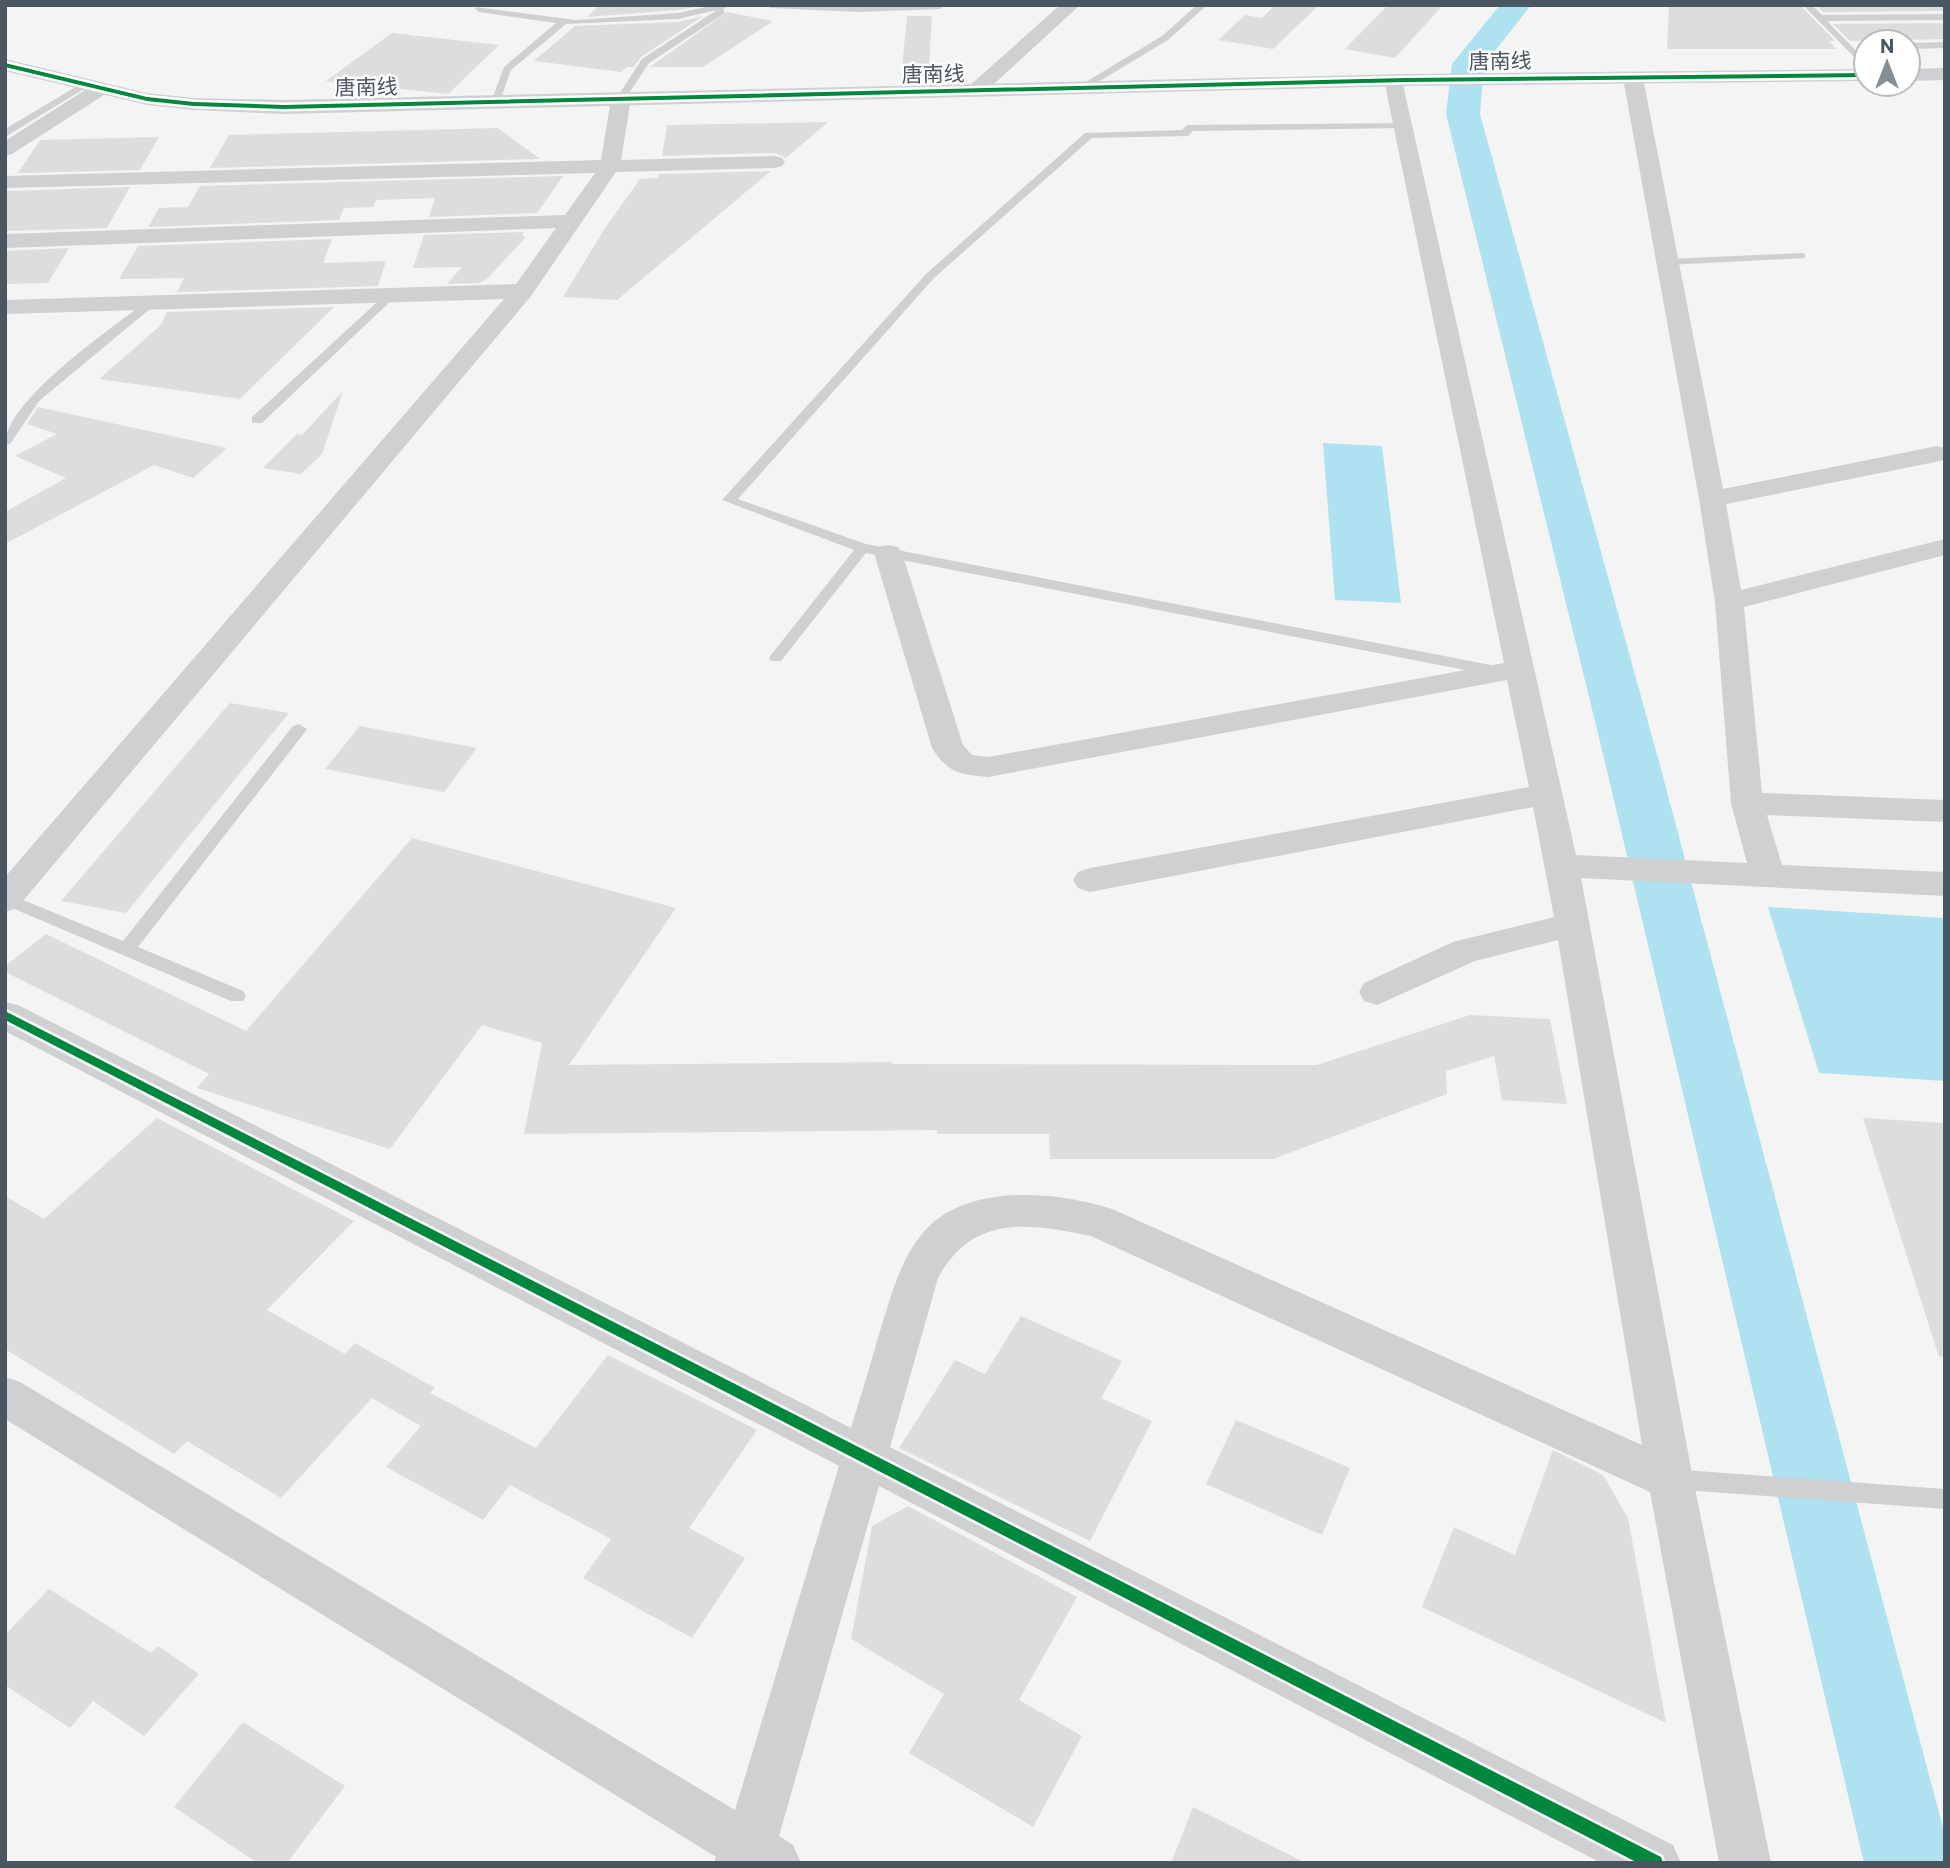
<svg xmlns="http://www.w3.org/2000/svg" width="1950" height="1868" viewBox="0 0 1950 1868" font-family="Commissioner,'Noto Sans SC',sans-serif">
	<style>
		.water { fill: #aee2f0 }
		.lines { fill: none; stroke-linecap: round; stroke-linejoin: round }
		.river { fill: #aee2f0; fill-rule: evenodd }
		.building { fill: #ddddde }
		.lane { fill: #ced0d2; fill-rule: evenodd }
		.street { fill: #ced0d2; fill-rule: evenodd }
		.secondary { fill: #ced0d4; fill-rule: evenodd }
		.cycleway-casing { stroke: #fff; stroke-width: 5 }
		.cycleway { fill: #00873e; fill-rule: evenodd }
		.labels { text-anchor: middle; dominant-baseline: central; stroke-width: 5; stroke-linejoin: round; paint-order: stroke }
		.far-street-label { font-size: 21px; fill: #4a5661; stroke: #fff }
	</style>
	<rect width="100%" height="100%" fill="#f4f4f4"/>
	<!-- water -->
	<g class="water">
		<path d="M1323 443 1382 446 1401 603 1335 600Z"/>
		<path d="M1768 907 1945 918V1081L1819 1073Z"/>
	</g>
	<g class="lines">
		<!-- river -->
		<path class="river" d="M1500 5H1531L1484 65 1480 114 1658 758 1945 1835V1863H1864L1604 758 1446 114 1452 64Z"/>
	</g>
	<!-- building -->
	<g class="building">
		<path d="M600 5H688L695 7 678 10 587 17Z"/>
		<path d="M1275 5H1319L1273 49 1218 40 1245 15 1262 18Z"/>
		<path d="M1388 5H1443L1395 58 1345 49Z"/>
		<path d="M1669 5H1800L1835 41H1829L1836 49H1667Z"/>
		<path d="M1816 5H1945V11L1823 12Z"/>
		<path d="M727 12 773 21 703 67H650Z"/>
		<path d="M703 16 641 57 634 67H627L621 72 534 61 575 26 678 22Z"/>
		<path d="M907 16H932L929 67H902Z"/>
		<path d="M1945 23V39L1850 41 1833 24Z"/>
		<path d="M392 33 499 45 448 94 326 81Z"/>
		<path d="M828 122 786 158 775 153 662 156 667 125Z"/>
		<path d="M498 128 540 159 210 168 229 135Z"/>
		<path d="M159 137 140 170 18 173 40 140Z"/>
		<path d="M771 171 617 300 563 297 605 228 640 179 658 178 659 174Z"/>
		<path d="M563 176 537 213 429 217 435 198 376 200 373 207 344 208 339 220 148 227 159 208 188 207 200 186Z"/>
		<path d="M130 187 107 228 5 231 6 191Z"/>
		<path d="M524 232 522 235 525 238 487 279 479 283 447 284 462 267 413 268 424 235Z"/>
		<path d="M332 239 323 263 386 261 378 286 177 292 184 278 119 279 138 246Z"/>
		<path d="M69 248 48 283 5 284V251Z"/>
		<path d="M334 307 240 399 99 379 161 325 167 312Z"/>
		<path d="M343 391 322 454 301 474 263 468 297 434 302 435Z"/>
		<path d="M38 407 227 448 193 478 154 465 5 544V512L66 478 15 456 57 434 27 424Z"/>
		<path d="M230 703 289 713 126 913 61 901Z"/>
		<path d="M360 726 477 748 444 792 325 769Z"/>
		<path d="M412 838 676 908 569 1065 892 1062V1064L1317 1065 1470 1015 1550 1019 1567 1104 1502 1100 1494 1056 1446 1071 1447 1094 1273 1159H1050L1049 1134H937V1130L524 1134 542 1043 482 1025 390 1149 197 1088 209 1074 5 972V966L46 934 246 1031Z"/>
		<path d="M157 1118 354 1221 267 1310 345 1354 355 1343 435 1388 430 1393 536 1448 608 1355 757 1430 689 1528 745 1558 692 1638 583 1578 611 1539 510 1485 483 1520 386 1467 421 1426 372 1398 281 1498 187 1441 174 1454 5 1349V1196L44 1219Z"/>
		<path d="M1863 1118 1945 1123V1356L1939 1357Z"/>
		<path d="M1021 1316 1122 1361 1101 1398 1152 1421 1090 1541 899 1448 955 1360 985 1374Z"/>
		<path d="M1236 1420 1350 1468 1322 1535 1206 1484Z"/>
		<path d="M1553 1450 1603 1475 1628 1518 1666 1723 1422 1607 1454 1527 1515 1555Z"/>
		<path d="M908 1506 1077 1597 1019 1700 1082 1736 1033 1827 909 1753 944 1694 851 1639 872 1526Z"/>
		<path d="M49 1589 151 1653 158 1646 199 1674 144 1736 93 1701 70 1728 5 1685V1635Z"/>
		<path d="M243 1722 345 1786 287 1863H257L174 1807Z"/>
		<path d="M1193 1807 1306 1863H1171Z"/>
	</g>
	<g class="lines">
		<!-- lane -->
		<g class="lane">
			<path d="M715 5H732L723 9 725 13 649 63 624 101 616 99 642 59 717 10 678 19 566 24 511 70 499 104 491 102 504 67 556 23 479 12 475 9 476 7 576 20 678 13Z"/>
			<path d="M766 5H944V6L940 9 860 12 770 8Z"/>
			<path d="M1197 5H1207L1168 40 1085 90H1079V86L1162 36Z"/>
			<path d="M1803 5H1812L1822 15 1945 14V20L1827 21 1866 61V69Z"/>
			<path d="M1945 42V48L1908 49V43Z"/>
			<path d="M84 82 87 83V87L5 137V129Z"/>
			<path d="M1408 123 1409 125 1404 128 1193 131 1188 136 1092 138 934 278 738 499 866 544 1501 667 1506 669 1509 672 1506 675 1501 677 866 553 781 661H771L769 658 771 655 854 550 722 500 926 274 1085 133 1182 130 1187 125Z"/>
			<path d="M1801 253 1805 254V258L1668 265 1662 262 1668 259Z"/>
			<path d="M386 294 396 296 262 423H252V417Z"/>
			<path d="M147 301 157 303 39 401 10 444 5 445C5 400 111 329 147 301Z"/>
			<path d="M299 724 307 729 305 732 138 947 243 991 246 996 243 1001H231L5 905 6 893 123 941 293 726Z"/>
			<path d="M1670 1469 1945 1489V1509L1670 1489 1662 1486 1659 1479 1662 1472Z"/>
		</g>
		<!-- street -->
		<g class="street">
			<path d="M1060 5H1080L982 95H968L965 91 968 87Z"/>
			<path d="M1633 72 1643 78 1723 489 1937 446 1945 448V460L1726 504 1741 590 1945 539V555L1744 607 1762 793 1945 800V822L1767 815 1782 865 1945 872V896L1581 878 1693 1479 1771 1863H1719L1650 1492 1091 1236C1029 1223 973 1214 938 1278L890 1447 1673 1845 1681 1863H1601L879 1486 779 1836 793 1845 801 1863H714L716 1857 5 1419V1377L20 1382 735 1810 839 1466 5 1031V1002L18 1005 851 1428C861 1395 871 1363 880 1331 891 1297 899 1262 922 1234 964 1182 1057 1191 1112 1209L1642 1445 1558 940 1475 961 1377 1005 1364 1001 1359 992 1364 983 1453 942 1554 917 1533 807 1090 892 1078 888 1073 880 1078 872 1090 868 1529 787 1507 680 988 777C960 774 949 774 932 748L874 553 878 547 888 545 898 547 902 553 963 745 972 755 988 757 1504 663 1384 80 1387 76H1401L1576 855 1747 863 1731 803 1715 602 1699 499 1623 78Z"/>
			<path d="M100 83 110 89 107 93 12 154 5 156V141L93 85Z"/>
			<path d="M621 93 631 99 621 160 775 156 782 158 785 162 782 166 775 168 616 172 531 296 17 908 5 912V877L504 299 5 314V300L516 284 556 228 5 248V234L565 215 595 173 5 188V176L601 160 611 99Z"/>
		</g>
		<!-- secondary -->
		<g class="secondary">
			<path d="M5 59 147 93 194 98 284 100 1406 74 1866 69V81L1406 86 284 114 194 110 147 105 5 71Z"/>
			<path d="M1945 68V80L1908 81V69Z"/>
		</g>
		<!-- cycleway casing -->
		<g class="cycleway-casing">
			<g id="cycleway">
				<path d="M5 63 147 97 194 102 284 105 1406 78 1866 73V77L1406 82 284 109 194 106 147 101 5 67Z"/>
				<path d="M5 1011 1661 1857 1663 1863H1638L5 1020Z"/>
			</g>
		</g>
		<!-- cycleway -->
		<use href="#cycleway" class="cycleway"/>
	</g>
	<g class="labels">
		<!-- far-street labels -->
		<g class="far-street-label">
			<text transform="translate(1500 60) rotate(-1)">唐南线</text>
			<text transform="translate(933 73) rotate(-1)">唐南线</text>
			<text transform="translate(366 86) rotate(-1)">唐南线</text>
		</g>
	</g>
	<!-- border -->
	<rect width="1950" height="1868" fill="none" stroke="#4a5661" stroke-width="14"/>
	<!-- north arrow -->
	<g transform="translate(1887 63)"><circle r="33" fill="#ffffff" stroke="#b7bbc0" stroke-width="2"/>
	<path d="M0-5L12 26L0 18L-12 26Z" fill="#868d94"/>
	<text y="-10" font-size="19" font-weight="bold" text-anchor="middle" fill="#4a5661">N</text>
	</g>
</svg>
